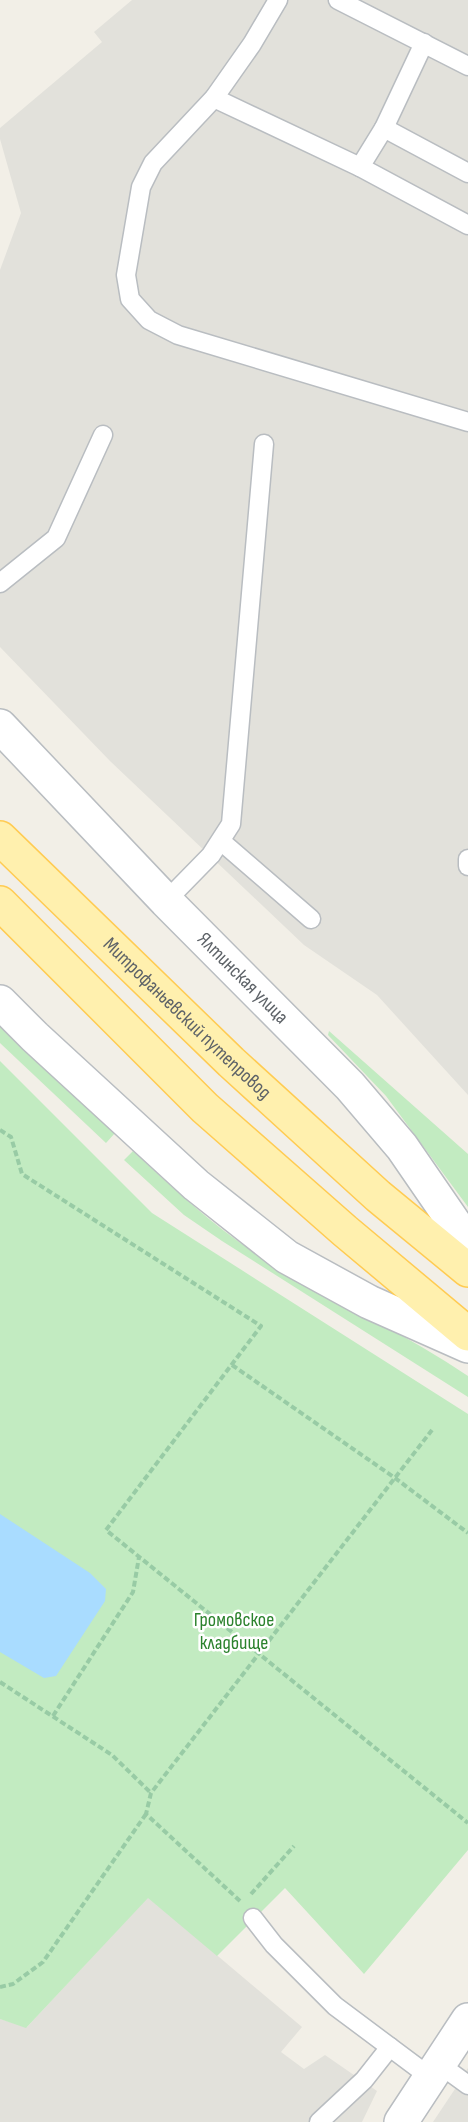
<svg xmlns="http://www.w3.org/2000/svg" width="468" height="2122" viewBox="0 0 468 2122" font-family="'Sofia Sans Condensed',sans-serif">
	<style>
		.industrial { fill: #e2e1db }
		.green { fill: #c2ebc1 }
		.water { fill: #a9dcff }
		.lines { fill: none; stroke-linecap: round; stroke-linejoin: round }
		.service-casing { stroke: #b9bdc1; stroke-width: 21 }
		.minor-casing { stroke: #b9bdc1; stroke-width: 36 }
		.tertiary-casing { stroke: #b9bdc1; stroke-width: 36 }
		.primary-casing { stroke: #ffcb52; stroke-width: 36 }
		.path { stroke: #98cba5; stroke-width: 4; stroke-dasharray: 6 3; stroke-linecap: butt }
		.service { stroke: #fff; stroke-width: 18 }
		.minor { stroke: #fff; stroke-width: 33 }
		.tertiary { stroke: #fff; stroke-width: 33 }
		.primary { stroke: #fff0ae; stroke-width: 33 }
		.labels { text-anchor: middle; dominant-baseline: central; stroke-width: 5; stroke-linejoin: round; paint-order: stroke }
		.street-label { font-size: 20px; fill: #5e6368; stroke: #fff }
		.park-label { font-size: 20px; fill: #2b822d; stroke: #fff }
	</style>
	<rect width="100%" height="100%" fill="#f2efe7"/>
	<!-- industrial -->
	<g class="industrial">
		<path d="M132 0H468V1095L377 995 304 945 110 761 0 647V270L21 213 0 139V128L102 42 94 32Z"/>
		<path d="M148 1897 302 2027 281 2052 304 2069 325 2055 377 2091 362 2122H0V2019L27 2027Z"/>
		<path d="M468 2068V2122H433L455 2089Z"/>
	</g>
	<!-- green -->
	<g class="green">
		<path d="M0 1022 115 1133 106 1143 0 1043Z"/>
		<path d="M329 1031 468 1154V1207L386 1096 328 1035Z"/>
		<path d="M0 1061 152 1213 468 1414V1850L364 1974 285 1888 217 1956 148 1898 26 2028 0 2019Z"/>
		<path d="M133 1151C174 1189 215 1228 263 1258 330 1299 403 1332 468 1376V1397L222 1241 184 1215 124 1160Z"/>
	</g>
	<!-- water -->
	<path class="water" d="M0 1514 90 1573 106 1589 105 1601 56 1676 44 1678 0 1652Z"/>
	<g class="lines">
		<!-- service casing -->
		<g class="service-casing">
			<g id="service">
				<path d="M278 0 252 44 214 98 153 163 141 187 126 275 130 299 149 320 178 335 468 422"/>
				<path d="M338 0 468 66"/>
				<path d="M214 98 360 167 468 225"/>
				<path d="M384 128 468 173"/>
				<path d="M360 167 384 128 424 43"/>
				<path d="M0 583 56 538 103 435"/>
				<path d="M222 842 311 919"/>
				<path d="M468 859V866"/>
				<path d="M166 901 211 855 231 824 264 444"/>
				<path d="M253 1918 274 1945 335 2006 430 2077"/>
				<path d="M439 2064 468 2085"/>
				<path d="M319 2122 364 2080 390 2047"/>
			</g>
		</g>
		<!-- minor casing -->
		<g class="minor-casing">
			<g id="minor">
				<path id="s1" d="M0 726 166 901 350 1086 402 1147 468 1243"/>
				<path d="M0 1002 35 1037 196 1185 287 1257 369 1302 468 1346"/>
			</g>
		</g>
		<!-- tertiary casing -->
		<g class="tertiary-casing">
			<path id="tertiary" d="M401 2122 468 2020"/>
		</g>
		<!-- primary casing -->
		<g class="primary-casing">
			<g id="primary">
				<path id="s2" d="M0 838 231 1062 378 1196 468 1270"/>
				<path d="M0 903 205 1108 345 1231 468 1334"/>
			</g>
		</g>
		<!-- path -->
		<g class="path">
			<path d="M0 1130 11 1137 22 1174 261 1326 106 1530 468 1823"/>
			<path d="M232 1365 395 1478 468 1533"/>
			<path d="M0 1682 112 1755 151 1793"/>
			<path d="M53 1716 133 1592 139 1557"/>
			<path d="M251 1894 294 1846"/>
			<path d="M240 1901 146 1814 151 1793 432 1430"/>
			<path d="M0 1987 13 1984 43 1962 146 1814"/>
		</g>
		<!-- service -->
		<use href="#service" class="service"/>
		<!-- minor -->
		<use href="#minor" class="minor"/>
		<!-- tertiary -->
		<use href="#tertiary" class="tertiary"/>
		<!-- primary -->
		<use href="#primary" class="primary"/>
	</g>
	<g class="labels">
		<!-- street labels -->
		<g class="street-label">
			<text stroke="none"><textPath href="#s1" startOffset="350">Ялтинская улица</textPath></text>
			<text stroke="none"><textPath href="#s2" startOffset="260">Митрофаньевский путепровод</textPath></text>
		</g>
		<!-- park labels -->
		<g class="park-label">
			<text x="234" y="1620">Громовское<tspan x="234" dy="23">кладбище</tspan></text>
		</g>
	</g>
</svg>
